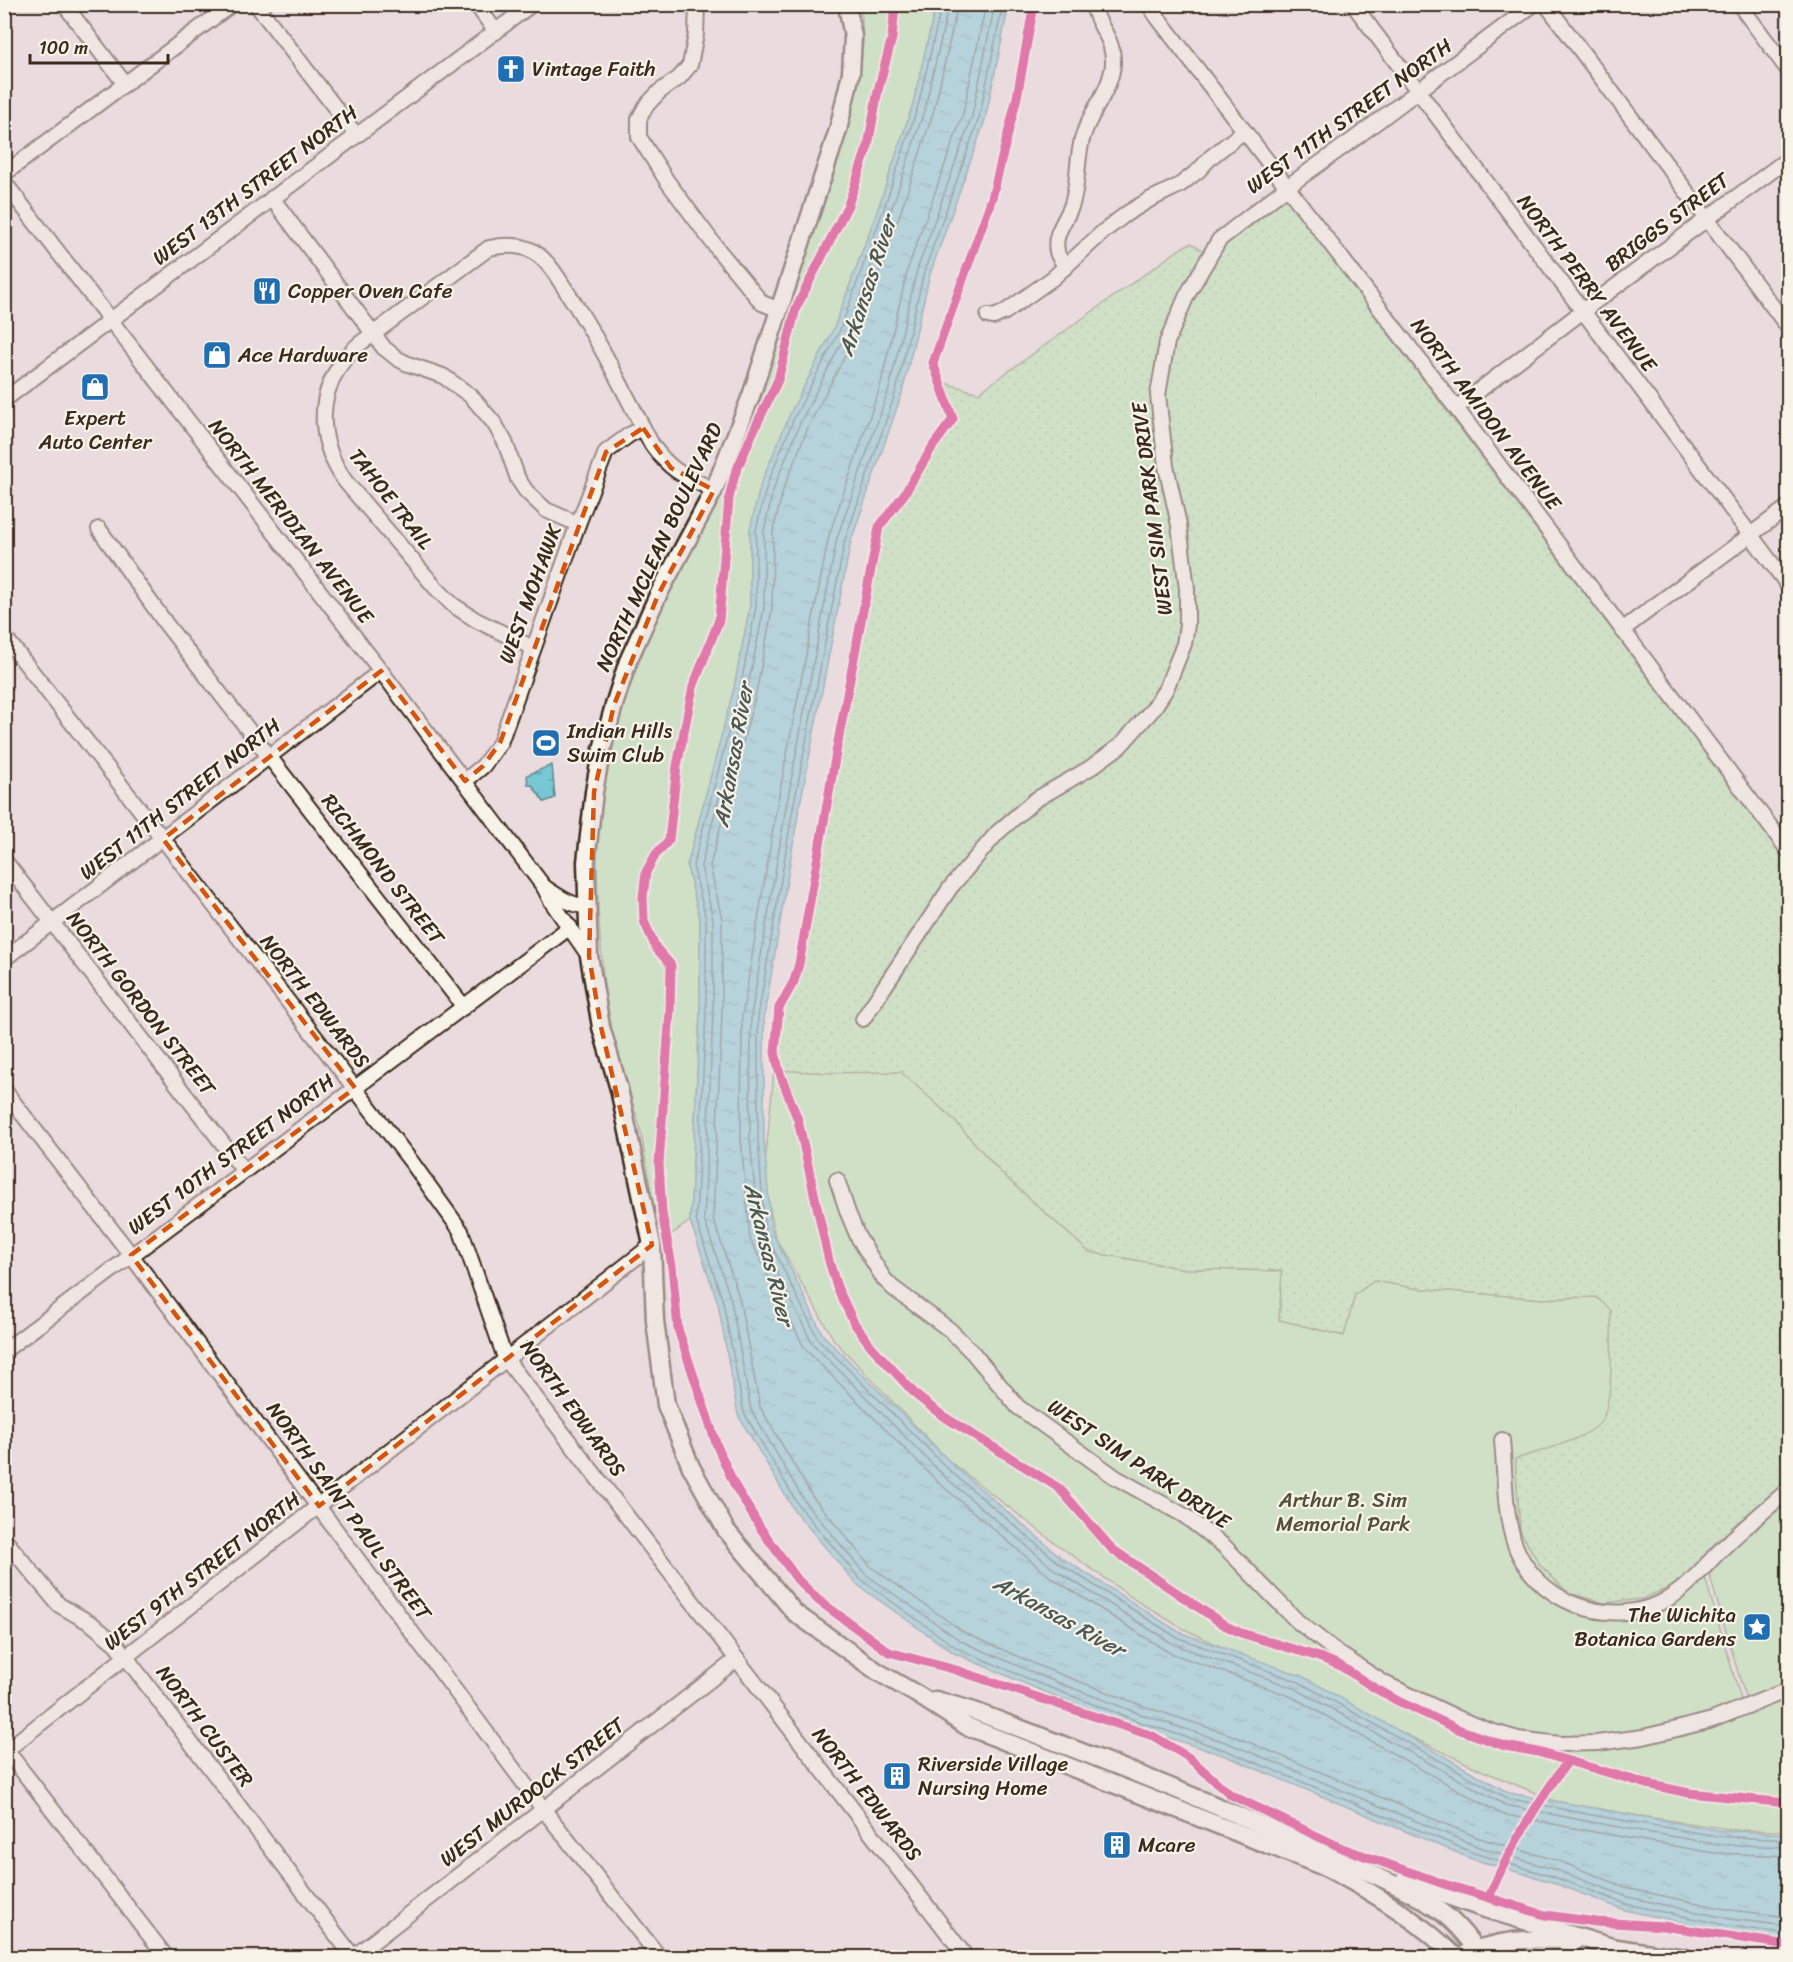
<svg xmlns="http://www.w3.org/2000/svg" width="1793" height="1962" viewBox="0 0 1793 1962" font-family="Sriracha,sans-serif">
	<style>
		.grass { fill: url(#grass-dots); stroke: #768864; stroke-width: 1.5 }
		.green { fill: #b1e7aa; stroke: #768864; stroke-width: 1.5 }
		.water { fill: url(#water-ripples); stroke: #60888c; stroke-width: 1.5 }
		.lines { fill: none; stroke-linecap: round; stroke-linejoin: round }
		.shore { stroke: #536967; stroke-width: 1.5 }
		.minor-casing { stroke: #3b2a1e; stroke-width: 18 }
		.major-casing { stroke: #3b2a1e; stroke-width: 21 }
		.minor { stroke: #f7f3e8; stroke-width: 14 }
		.major { stroke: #f7f3e8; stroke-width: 16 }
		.cycleway-casing { stroke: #f7f3e8; stroke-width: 13 }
		.cycleway { stroke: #d6006c; stroke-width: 9 }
		.marked { fill: none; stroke: #d7540e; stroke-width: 4.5; stroke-dasharray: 12 8; stroke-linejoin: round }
		.labels { text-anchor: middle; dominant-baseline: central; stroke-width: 4.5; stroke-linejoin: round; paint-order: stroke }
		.poi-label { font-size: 21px; fill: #3b2a1e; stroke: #f7f3e8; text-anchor: start }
		.street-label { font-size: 21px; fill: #3b2a1e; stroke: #f7f3e8 }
		.park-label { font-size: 21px; fill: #53503a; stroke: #f7f3e8 }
		.water-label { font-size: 22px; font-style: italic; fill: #4d5955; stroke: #f7f3e8 }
	</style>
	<defs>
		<pattern id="grass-dots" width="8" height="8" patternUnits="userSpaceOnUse" patternTransform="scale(1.5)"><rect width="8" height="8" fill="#b1e7aa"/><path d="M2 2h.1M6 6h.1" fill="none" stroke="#99c692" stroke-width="1.8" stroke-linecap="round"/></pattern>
		<pattern id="water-ripples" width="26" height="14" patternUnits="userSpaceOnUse" patternTransform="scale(1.5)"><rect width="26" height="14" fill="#78c7d5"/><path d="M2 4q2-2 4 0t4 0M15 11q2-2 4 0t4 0" fill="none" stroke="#64a2ac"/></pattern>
	</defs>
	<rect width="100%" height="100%" fill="#eadbdf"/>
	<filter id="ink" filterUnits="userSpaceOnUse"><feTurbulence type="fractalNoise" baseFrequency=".0167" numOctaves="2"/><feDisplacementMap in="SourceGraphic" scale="12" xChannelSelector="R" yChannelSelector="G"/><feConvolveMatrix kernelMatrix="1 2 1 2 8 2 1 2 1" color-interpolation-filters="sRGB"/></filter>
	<g filter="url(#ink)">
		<!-- grass -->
		<path class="grass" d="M1282 200 1288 201 1788 862V1480L1734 1526 1679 1583 1643 1599 1604 1603 1568 1593 1540 1565 1520 1531 1515 1459 1576 1439 1578 1297 1541 1299 1413 1288 1374 1281 1355 1295 1345 1336 1279 1320 1281 1271 1185 1269 1089 1252 1001 1173 953 1119 829 1073 779 1071 775 1054 778 1011 788 994 803 946 829 791 879 527 953 419 942 382 978 393 1183 247 1191 243 1214 257 1236 235 1274 202Z"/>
		<!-- green -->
		<g class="green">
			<path d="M861 5H936L913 104 879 206 834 328 789 416 750 529V606L734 688 687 866 700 919V1013L690 1221 659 1243 641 1132 612 1030 604 986 598 912 597 855 602 797 622 706 660 608 684 562 714 511 739 456 760 402 782 325 843 136 860 75 863 41Z"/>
			<path d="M774 1070 829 1073 901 1072 953 1119 1001 1173 1089 1252 1185 1269 1282 1271 1279 1320 1344 1336 1355 1295 1374 1281 1413 1288 1541 1299 1596 1297 1611 1310C1611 1337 1614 1398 1602 1420 1592 1438 1535 1453 1515 1459L1520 1531 1540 1565 1568 1593 1604 1603 1643 1599 1679 1583 1700 1561 1745 1713 1788 1696V1825L1780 1831 1736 1830 1640 1816 1555 1801 1483 1771 1180 1627 1137 1601 1055 1543 949 1461 834 1340 775 1237 764 1175Z"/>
			<path d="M1788 1498V1684L1753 1697 1745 1696 1708 1570Z"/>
		</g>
		<!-- water -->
		<g class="water">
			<path d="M936 5H1009L985 120 930 274 902 393 851 541 798 815 764 1018V1139L771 1229 823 1335 955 1467 1062 1558 1179 1632 1302 1676 1509 1793 1718 1830 1788 1834V1939L1728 1932 1624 1910 1552 1882 1472 1859 1223 1755 1138 1728 1035 1688 954 1653 856 1584 794 1510 738 1415 718 1303 690 1221 700 1013V919L687 866 734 688 750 606V529L761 483 789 416 834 328 879 206 913 104Z"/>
			<path d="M552 765 555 798 544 802 532 785H528L527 775Z"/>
		</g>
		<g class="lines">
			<!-- shore -->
			<g class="shore">
				<path d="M942 4 918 106 884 208 840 330 794 418 767 485 756 530V607L740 689 693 866 706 919V1013L696 1220 723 1302 744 1413 799 1506 860 1579 957 1648 1038 1683 1140 1722 1225 1750 1474 1853 1554 1877 1626 1904 1729 1926 1788 1934"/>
				<path d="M949 4 925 108 891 211 847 332 801 421 774 487 764 531V608L747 691 701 866 713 919V1013L704 1219 731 1300 751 1410 805 1502 865 1574 961 1641 1041 1676 1143 1715 1228 1743 1476 1846 1556 1870 1628 1897 1730 1919 1788 1926"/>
				<path d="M958 4 934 110 900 214 855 337 809 425 783 490 773 532 772 610 756 693 710 866 722 919V1013L713 1218 739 1297 760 1407 812 1496 871 1567 965 1633 1044 1668 1146 1707 1231 1735 1479 1838 1559 1861 1630 1889 1731 1910 1788 1917"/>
				<path d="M986 4 963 114 908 268 880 387 829 535 776 811 742 1017 741 1139 750 1239 805 1349 939 1483 1049 1576 1168 1652 1292 1697 1501 1814 1594 1832 1714 1853 1788 1856"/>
				<path d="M995 4 972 116 917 270 889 389 837 538 785 813 751 1016 750 1139 759 1235 812 1343 945 1477 1054 1569 1173 1644 1296 1689 1505 1805 1596 1823 1715 1844 1788 1847"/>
				<path d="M1003 4 979 118 924 272 896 391 845 540 792 814 758 1017V1139L765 1232 818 1339 950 1471 1059 1563 1176 1637 1299 1682 1507 1798 1597 1816 1717 1836 1788 1840"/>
			</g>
			<!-- minor casing -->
			<g class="minor-casing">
				<g id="minor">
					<path d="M64 4 125 84"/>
					<path d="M256 4 356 135"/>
					<path d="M476 4 496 32"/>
					<path d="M697 4 696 34 690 65 679 78 659 92 646 106 639 119V137L667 181 719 251 762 303 780 310"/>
					<path d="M1149 4 1155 14 1456 408 1788 850"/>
					<path d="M1353 4 1788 585"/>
					<path d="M1546 4 1788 327"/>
					<path d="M1739 4 1788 70"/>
					<path d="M4 174 232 4"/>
					<path d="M4 182 381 671 544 887 551 901 589 956"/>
					<path d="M272 198 384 348 398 359 408 364 443 376 471 396 494 423 505 442 518 479 526 491 546 510 578 524"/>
					<path d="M1066 267C1063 262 1057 256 1057 251 1053 233 1067 220 1072 204 1079 182 1076 158 1083 136 1090 112 1111 90 1113 64 1114 36 1097 28 1093 4"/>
					<path d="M988 316 994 317 1005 312 1053 278 1104 231 1126 214 1149 200 1180 185 1199 170 1211 157 1244 131"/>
					<path d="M4 400 532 4"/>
					<path d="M1456 408 1592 304 1788 159"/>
					<path d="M99 529 166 624 464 1007"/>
					<path d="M1622 630 1788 507"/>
					<path d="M4 636 163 839 413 1164 461 1231 505 1358 967 1958"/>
					<path d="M533 648 476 620 453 605 435 587 345 481C321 446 315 404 339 367 344 359 351 352 358 345L489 248C504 245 521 244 534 252 550 262 559 280 569 295 601 343 625 394 652 445 672 473 685 476 714 490"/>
					<path d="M465 781 483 766 500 743 578 524 606 452 629 435 643 428"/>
					<path d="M4 860 244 1171"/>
					<path d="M544 887C557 895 570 906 587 906"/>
					<path d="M4 959 381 671"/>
					<path d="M863 1019 950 888 997 833 1035 800 1090 768 1120 746 1153 709 1166 689 1184 644 1187 625V589L1179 525 1166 466 1158 395 1167 342 1187 295 1219 240 1287 187 1354 139 1534 4"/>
					<path d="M4 1090 131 1255 544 1810 660 1958"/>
					<path d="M837 1180 848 1213 858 1237 884 1279 893 1288 950 1330 973 1353 1018 1407 1115 1477 1185 1516 1224 1546 1297 1621 1338 1653 1384 1683 1462 1720 1490 1731 1518 1739 1560 1744 1597 1743 1643 1737 1677 1729 1712 1720 1788 1690"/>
					<path d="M4 1351 570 927"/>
					<path d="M1502 1440C1505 1472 1504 1508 1513 1539 1532 1602 1610 1631 1666 1600 1690 1587 1707 1562 1727 1544 1747 1525 1768 1508 1788 1490"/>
					<path d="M4 1539 59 1605 92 1624 116 1644 354 1958"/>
					<path d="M7 1751 167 1958"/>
					<path d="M4 1752 652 1245"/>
					<path d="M352 1958 737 1659"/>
				</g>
			</g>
			<!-- major casing -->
			<g class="major-casing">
				<g id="major">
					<path d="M847 4 853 37 851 73 838 130 751 396 714 490 658 595 628 661 614 705 601 753 594 792 586 862 589 956 601 1027 619 1089 652 1245 655 1321 666 1405 691 1467 726 1530 795 1613 878 1672 918 1695 966 1726 1327 1868C1373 1892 1419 1920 1457 1958"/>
					<path d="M936 1700 974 1711C1088 1754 1201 1797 1312 1848 1352 1866 1394 1881 1431 1905 1451 1917 1469 1938 1481 1958"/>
					<path d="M1404 1881 1485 1909 1612 1947"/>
					<path d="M1603 1946 1685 1958"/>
					<path d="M1467 1953C1501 1939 1538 1937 1574 1942"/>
					<path d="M1518 1958 1540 1956 1568 1958"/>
				</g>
			</g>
			<!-- minor -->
			<use href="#minor" class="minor"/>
			<!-- major -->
			<use href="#major" class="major"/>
			<!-- cycleway casing -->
			<g class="cycleway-casing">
				<g id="cycleway">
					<path d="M895 4 892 38 878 90 868 146 848 205 796 308 778 380 753 432 735 474 729 498 719 620 693 687 677 766 669 840 656 854 646 872 643 897 644 921 656 948 671 965 670 1011 659 1164 662 1213 672 1266 678 1329 717 1446 734 1484 761 1529 797 1579 818 1600 889 1652 956 1670 1153 1736 1188 1757 1231 1795 1342 1848 1444 1884 1545 1915 1596 1922 1663 1926 1788 1945"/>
					<path d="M1034 4 1017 97 992 198 933 363 953 419 933 446 905 493 879 527 837 747 799 964 794 981 779 1008 775 1052 779 1071 798 1120 829 1261 837 1287 854 1323 871 1346 917 1396 943 1416 1059 1488 1112 1549 1226 1626 1241 1633 1319 1657 1339 1665 1373 1687 1398 1701 1458 1729 1505 1746 1538 1752 1647 1784 1689 1793 1788 1803"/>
					<path d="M1489 1897C1509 1848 1537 1803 1568 1761"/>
				</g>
			</g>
			<!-- cycleway -->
			<use href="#cycleway" class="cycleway"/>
		</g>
	</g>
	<!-- marked area -->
	<path d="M0 0H1793V1962H0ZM643 428 671 468 714 490 658 595 614 705 594 792 589 956 601 1027 652 1245 319 1506 131 1255 355 1088 163 839 381 671 465 781 483 766 500 743 606 452Z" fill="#eadbdf" fill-opacity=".55" fill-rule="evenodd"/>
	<path class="marked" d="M643 428 671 468 714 490 658 595 614 705 594 792 589 956 601 1027 652 1245 319 1506 131 1255 355 1088 163 839 381 671 465 781 483 766 500 743 606 452Z"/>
	<!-- icons -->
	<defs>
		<g id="church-square" transform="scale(1.5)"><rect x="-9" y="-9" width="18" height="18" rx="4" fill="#1f6fb2" stroke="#f7f3e8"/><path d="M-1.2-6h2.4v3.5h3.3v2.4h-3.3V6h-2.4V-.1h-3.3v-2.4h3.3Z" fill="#fff"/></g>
		<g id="restaurant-square" transform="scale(1.5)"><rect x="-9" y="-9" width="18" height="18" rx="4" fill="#1f6fb2" stroke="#f7f3e8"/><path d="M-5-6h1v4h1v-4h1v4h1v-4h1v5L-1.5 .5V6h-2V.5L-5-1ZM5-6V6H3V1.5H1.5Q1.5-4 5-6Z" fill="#fff"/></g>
		<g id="shop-square" transform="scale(1.5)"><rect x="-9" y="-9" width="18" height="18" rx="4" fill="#1f6fb2" stroke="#f7f3e8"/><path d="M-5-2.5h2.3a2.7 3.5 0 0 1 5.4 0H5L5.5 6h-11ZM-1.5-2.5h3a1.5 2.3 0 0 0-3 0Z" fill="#fff"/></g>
		<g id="stadium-square" transform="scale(1.5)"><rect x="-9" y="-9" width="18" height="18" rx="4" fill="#1f6fb2" stroke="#f7f3e8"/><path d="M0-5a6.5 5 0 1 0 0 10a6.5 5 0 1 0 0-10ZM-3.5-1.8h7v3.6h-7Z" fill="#fff"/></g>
		<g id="sight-square" transform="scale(1.5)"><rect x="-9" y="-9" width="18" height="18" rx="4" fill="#1f6fb2" stroke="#f7f3e8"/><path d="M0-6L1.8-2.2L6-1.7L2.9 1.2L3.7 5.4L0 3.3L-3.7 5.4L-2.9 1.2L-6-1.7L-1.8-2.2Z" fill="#fff"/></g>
		<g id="building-square" transform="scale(1.5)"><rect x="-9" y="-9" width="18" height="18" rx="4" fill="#1f6fb2" stroke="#f7f3e8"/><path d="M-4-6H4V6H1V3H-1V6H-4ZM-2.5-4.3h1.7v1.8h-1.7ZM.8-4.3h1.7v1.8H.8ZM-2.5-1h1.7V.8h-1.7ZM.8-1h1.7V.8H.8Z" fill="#fff"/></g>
	</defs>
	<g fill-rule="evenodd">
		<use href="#church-square" x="511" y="69"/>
		<use href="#restaurant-square" x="267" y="291"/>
		<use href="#shop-square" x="217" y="355"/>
		<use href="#shop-square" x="95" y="387"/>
		<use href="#stadium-square" x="546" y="743"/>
		<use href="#sight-square" x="1757" y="1627"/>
		<use href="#building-square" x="897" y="1776"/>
		<use href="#building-square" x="1117" y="1845"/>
	</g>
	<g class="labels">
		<!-- poi labels -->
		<g class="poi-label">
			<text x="532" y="69">Vintage Faith</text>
			<text x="288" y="291">Copper Oven Cafe</text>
			<text x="238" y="355">Ace Hardware</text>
			<text x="95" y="418" text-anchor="middle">Expert<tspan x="95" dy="24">Auto Center</tspan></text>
			<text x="567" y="731">Indian Hills<tspan x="567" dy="24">Swim Club</tspan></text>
			<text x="1736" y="1615" text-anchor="end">The Wichita<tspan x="1736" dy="24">Botanica Gardens</tspan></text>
			<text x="918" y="1764">Riverside Village<tspan x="918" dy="24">Nursing Home</tspan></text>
			<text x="1138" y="1845">Mcare</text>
		</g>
		<!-- street labels -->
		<g class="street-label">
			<text transform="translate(1349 116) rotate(-36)">WEST 11TH STREET NORTH</text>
			<text transform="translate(255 185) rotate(-37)">WEST 13TH STREET NORTH</text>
			<text transform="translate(1667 222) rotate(-37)">BRIGGS STREET</text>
			<text transform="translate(1587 283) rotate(53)">NORTH PERRY AVENUE</text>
			<text transform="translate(1486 414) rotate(53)">NORTH AMIDON AVENUE</text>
			<text transform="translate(391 499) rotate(52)">TAHOE TRAIL</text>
			<text transform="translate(1152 509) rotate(-97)">WEST SIM PARK DRIVE</text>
			<text transform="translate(291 521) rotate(52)">NORTH MERIDIAN AVENUE</text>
			<text transform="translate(659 547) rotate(-65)">NORTH MCLEAN BOULEVARD</text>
			<text transform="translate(530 594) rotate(-70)">WEST MOHAWK</text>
			<text transform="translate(180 799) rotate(-38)">WEST 11TH STREET NORTH</text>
			<text transform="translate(383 869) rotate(52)">RICHMOND STREET</text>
			<text transform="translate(315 1001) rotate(52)">NORTH EDWARDS</text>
			<text transform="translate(141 1003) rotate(52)">NORTH GORDON STREET</text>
			<text transform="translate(231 1154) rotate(-37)">WEST 10TH STREET NORTH</text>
			<text transform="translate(573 1408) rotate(54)">NORTH EDWARDS</text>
			<text transform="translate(1139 1464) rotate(34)">WEST SIM PARK DRIVE</text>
			<text transform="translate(349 1511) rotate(54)">NORTH SAINT PAUL STREET</text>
			<text transform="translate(202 1571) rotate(-38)">WEST 9TH STREET NORTH</text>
			<text transform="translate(205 1726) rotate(53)">NORTH CUSTER</text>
			<text transform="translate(532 1792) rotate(-38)">WEST MURDOCK STREET</text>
			<text transform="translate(867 1794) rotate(52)">NORTH EDWARDS</text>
		</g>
		<!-- park labels -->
		<g class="park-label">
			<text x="1343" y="1500">Arthur B. Sim<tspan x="1343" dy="24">Memorial Park</tspan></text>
		</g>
		<!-- water labels -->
		<g class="water-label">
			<text transform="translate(867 286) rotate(-72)">Arkansas River</text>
			<text transform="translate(733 755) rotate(-80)">Arkansas River</text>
			<text transform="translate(769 1254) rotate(76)">Arkansas River</text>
			<text transform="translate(1059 1616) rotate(29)">Arkansas River</text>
		</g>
	</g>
	<!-- margin -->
	<rect width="1793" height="1962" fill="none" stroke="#f7f3e8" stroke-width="24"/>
	<rect x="12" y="12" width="1769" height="1938" fill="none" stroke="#3b2a1e" stroke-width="2" filter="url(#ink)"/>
	<!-- scale -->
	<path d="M30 54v9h138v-9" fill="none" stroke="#3b2a1e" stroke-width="3"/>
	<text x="39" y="54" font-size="18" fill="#3b2a1e" stroke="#f7f3e8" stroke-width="4.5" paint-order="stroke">100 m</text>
</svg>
